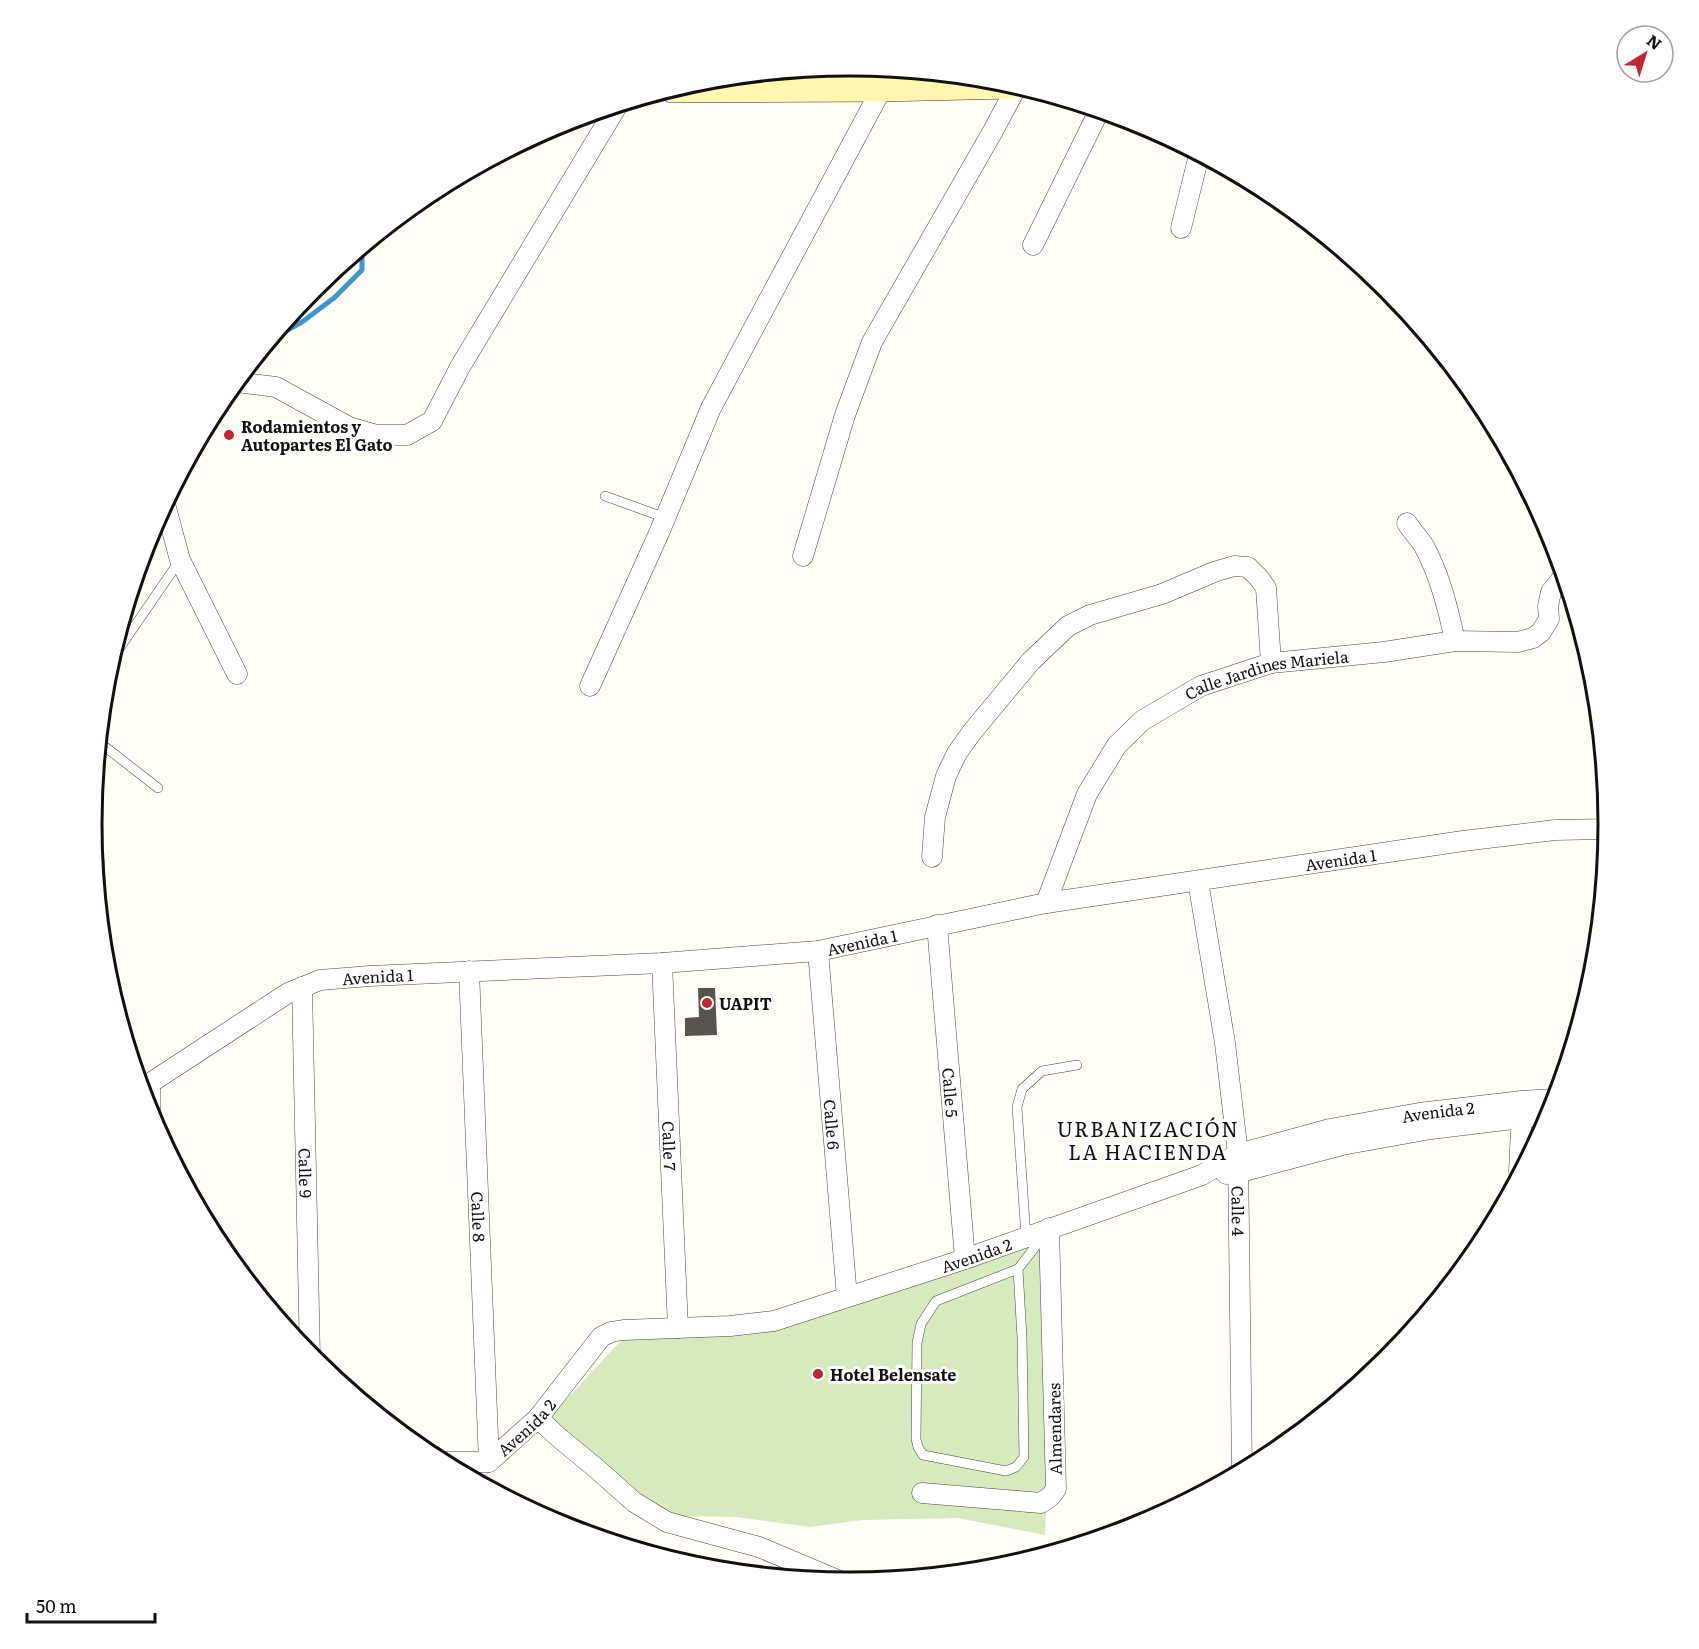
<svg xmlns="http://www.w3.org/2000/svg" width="1699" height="1649" viewBox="0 0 1699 1649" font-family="Literata,serif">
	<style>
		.green { fill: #d5ebbd }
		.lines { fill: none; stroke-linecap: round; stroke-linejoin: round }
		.stream { stroke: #3f96cf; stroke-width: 5 }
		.building { fill: #5a524d }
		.service-casing { stroke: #444; stroke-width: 10 }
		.minor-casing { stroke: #444; stroke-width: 21 }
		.secondary-casing { stroke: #333; stroke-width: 28 }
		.service { stroke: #fff; stroke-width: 9 }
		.minor { stroke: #fff; stroke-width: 20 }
		.secondary { stroke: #fff6b0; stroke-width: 27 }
		.poi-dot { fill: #c4262e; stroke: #fff; stroke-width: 2 }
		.labels { text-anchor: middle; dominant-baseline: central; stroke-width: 6; stroke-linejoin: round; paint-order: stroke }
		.poi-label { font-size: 16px; font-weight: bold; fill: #111; stroke: #fff; text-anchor: start }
		.street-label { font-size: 16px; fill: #111; stroke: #fff }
		.quarter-label { font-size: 20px; letter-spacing: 1.5px; fill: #111; stroke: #fff }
		.rim { fill: none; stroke: #111; stroke-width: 3 }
	</style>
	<rect width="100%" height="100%" fill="#fffdf5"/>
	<!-- green -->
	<path class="green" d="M1024 1227 1042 1249 1048 1467 1045 1535 958 1518 862 1520 810 1527 736 1517 661 1516 556 1426 551 1416 628 1333 765 1320 814 1298 948 1256Z"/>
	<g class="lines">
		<!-- stream -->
		<g class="stream">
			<path d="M273 338 302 322 334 298 362 270V248"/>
			<path d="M93 841 102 860 104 901 99 906"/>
		</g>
	</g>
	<!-- building -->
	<path class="building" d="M698 988H715L717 1035 685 1036V1018L699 1017Z"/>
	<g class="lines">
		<!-- service casing -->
		<g class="service-casing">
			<g id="service">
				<path d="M605 496 666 518"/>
				<path d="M110 662 180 560"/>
				<path d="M99 742 158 788"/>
				<path d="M1026 1237 1017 1107 1022 1089 1042 1071 1077 1065"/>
				<path d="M1018 1269 1022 1338 1024 1457 1016 1467 1006 1471 923 1455 918 1447 916 1439 917 1343 921 1324 936 1301 1018 1269 1045 1234"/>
			</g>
		</g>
		<!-- minor casing -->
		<g class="minor-casing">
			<g id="minor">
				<path d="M1181 228 1199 155"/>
				<path d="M1033 245 1099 111"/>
				<path d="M236 382 276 387 349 427 377 435H407L432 421 460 367 617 106"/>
				<path d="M165 504 180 560 237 674"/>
				<path d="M1407 523C1412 531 1419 538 1424 546 1440 576 1448 608 1455 641"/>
				<path d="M803 556 845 415 872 342 993 131 1017 86"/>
				<path d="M590 686 659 533 711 408 882 88"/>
				<path d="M932 857 935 817 946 776 957 753 972 732 1031 661 1068 626 1090 615 1162 594 1214 572 1234 566 1248 567 1259 578 1266 588 1271 663"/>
				<path id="s1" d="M1198 881 1225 1043 1238 1154 1242 1471"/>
				<path id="s2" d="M1046 903 1087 794 1117 745 1143 720 1201 686 1271 663 1384 652 1455 641 1518 642 1533 638 1541 632 1549 619 1548 606 1551 592 1563 577"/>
				<path id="s3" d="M937 925 965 1259"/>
				<path id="s4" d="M818 951 847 1297"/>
				<path id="s5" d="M662 963 678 1328"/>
				<path id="s6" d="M469 971 489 1462"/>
				<path id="s7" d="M302 987 310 1358"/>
				<path d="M150 1083V1118"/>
				<path id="s8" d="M141 1089 288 993 320 980 370 976 662 963 818 951 1046 903 1463 841 1555 830 1608 829"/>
				<path d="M1519 1172 1522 1106"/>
				<path d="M1226 1174 1237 1173 1342 1145 1431 1129 1521 1118 1549 1116"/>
				<path d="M538 1418 557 1436 597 1469 634 1502 667 1522 759 1547 842 1582"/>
				<path id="s9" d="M441 1462H489L538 1418 601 1337 611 1332 623 1330 730 1326 774 1321 965 1259 1202 1175 1238 1154 1330 1129 1419 1113 1522 1101 1555 1099"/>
				<path d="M922 1493 1041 1503 1051 1496 1056 1489 1049 1228"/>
			</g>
		</g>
		<!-- secondary casing -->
		<g class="secondary-casing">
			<path id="secondary" d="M672 89 882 88 1011 85"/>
		</g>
		<!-- service -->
		<use href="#service" class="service"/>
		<!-- minor -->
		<use href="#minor" class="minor"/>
		<!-- secondary -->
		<use href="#secondary" class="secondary"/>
	</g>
	<!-- markers -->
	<g class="poi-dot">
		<circle cx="229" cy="435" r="6"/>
		<circle cx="707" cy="1003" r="6"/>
		<circle cx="818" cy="1374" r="6"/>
	</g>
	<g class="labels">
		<!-- poi labels -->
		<g class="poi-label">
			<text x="241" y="426">Rodamientos y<tspan x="241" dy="18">Autopartes El Gato</tspan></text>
			<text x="719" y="1003">UAPIT</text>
			<text x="830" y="1374">Hotel Belensate</text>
		</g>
		<!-- street labels -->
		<g class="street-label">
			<text stroke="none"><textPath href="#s2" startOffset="344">Calle Jardines Mariela</textPath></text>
			<text stroke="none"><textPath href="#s8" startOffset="1240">Avenida 1</textPath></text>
			<text stroke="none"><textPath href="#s8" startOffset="754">Avenida 1</textPath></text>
			<text stroke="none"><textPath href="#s8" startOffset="268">Avenida 1</textPath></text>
			<text stroke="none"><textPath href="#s3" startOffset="168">Calle 5</textPath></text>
			<text stroke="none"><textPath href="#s9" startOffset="1090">Avenida 2</textPath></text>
			<text stroke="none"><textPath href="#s4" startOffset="174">Calle 6</textPath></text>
			<text stroke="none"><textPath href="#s5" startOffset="183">Calle 7</textPath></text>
			<text stroke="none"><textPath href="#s7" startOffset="186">Calle 9</textPath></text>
			<text stroke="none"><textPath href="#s1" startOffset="333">Calle 4</textPath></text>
			<text stroke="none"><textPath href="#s6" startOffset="246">Calle 8</textPath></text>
			<text stroke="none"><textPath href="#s9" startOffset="604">Avenida 2</textPath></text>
			<text stroke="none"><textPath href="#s9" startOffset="99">Avenida 2</textPath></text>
			<text transform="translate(1054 1429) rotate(-91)">Almendares</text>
		</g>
		<!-- quarter labels -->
		<g class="quarter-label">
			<text x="1148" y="1128">URBANIZACIÓN<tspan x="1148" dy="23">LA HACIENDA</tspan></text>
		</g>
	</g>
	<!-- crop -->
	<path d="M0 0H1699V1649H0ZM102 824a748 748 0 1 1 1496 0a748 748 0 1 1-1496 0Z" fill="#fff" fill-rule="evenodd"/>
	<path class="rim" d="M102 824a748 748 0 1 1 1496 0a748 748 0 1 1-1496 0Z"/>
	<!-- north arrow -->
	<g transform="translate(1645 54) rotate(38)"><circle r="28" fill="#ffffff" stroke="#a0a0a0" stroke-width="1.5"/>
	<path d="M0-4.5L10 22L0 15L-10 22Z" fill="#c4262e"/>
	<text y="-9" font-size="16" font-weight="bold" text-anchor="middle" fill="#111111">N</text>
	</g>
	<!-- scale -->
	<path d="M27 1613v9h128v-9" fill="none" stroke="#111111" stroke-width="3"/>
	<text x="36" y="1613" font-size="18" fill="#111111" stroke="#ffffff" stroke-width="4.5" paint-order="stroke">50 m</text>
</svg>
